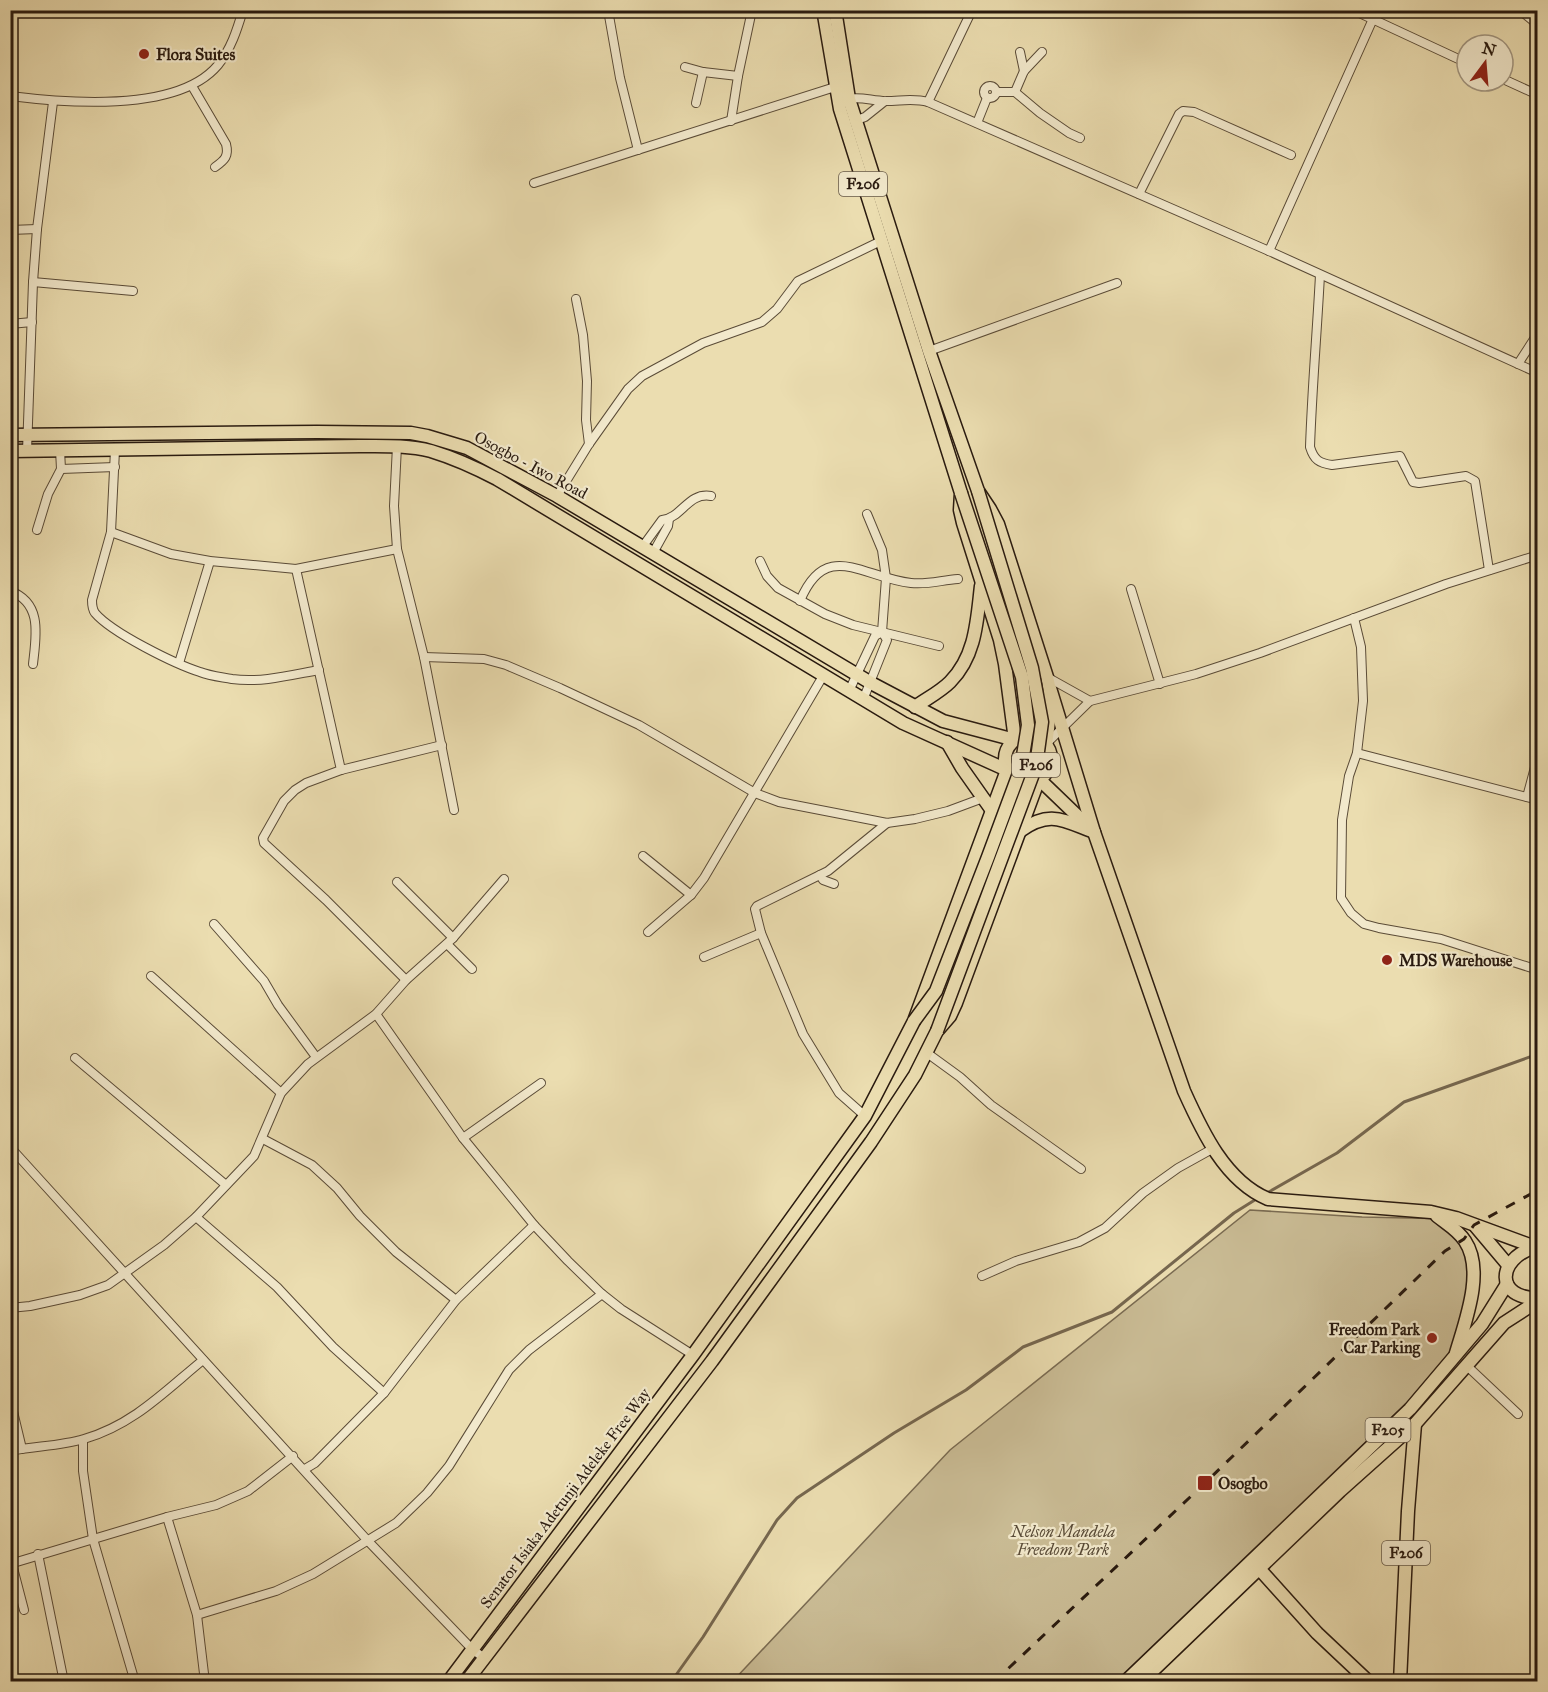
<svg xmlns="http://www.w3.org/2000/svg" width="1548" height="1692" viewBox="0 0 1548 1692" font-family="'IM FELL Great Primer',serif">
	<style>
		.green { fill: #cabc95; stroke: #7a6b52; stroke-width: 1.5 }
		.lines { fill: none; stroke-linecap: round; stroke-linejoin: round }
		.stream { stroke: #76674f; stroke-width: 3 }
		.street-casing { stroke: #5a4b37; stroke-width: 10 }
		.primary-casing { stroke: #291a0f; stroke-width: 15 }
		.street { stroke: #f2e9cc; stroke-width: 8 }
		.primary { stroke: #ebddb0; stroke-width: 12 }
		.rail { stroke: #291a0f; stroke-width: 3; stroke-dasharray: 10 10; stroke-linecap: butt }
		.primary-bridge-casing { stroke: #291a0f; stroke-width: 15; stroke-linecap: butt }
		.primary-bridge { stroke: #ebddb0; stroke-width: 12 }
		.poi-dot { fill: #8f2418; stroke: #f2e9cc; stroke-width: 2 }
		.labels { text-anchor: middle; dominant-baseline: central; stroke-width: 4.5; stroke-linejoin: round; paint-order: stroke }
		.shield { fill: #f2e9cc; stroke: #655848; stroke-width: 1.5 }
		.shield-label { font-size: 15px; font-weight: bold; fill: #291a0f }
		.poi-label { font-size: 16px; font-weight: bold; fill: #291a0f; stroke: #f2e9cc; text-anchor: start }
		.street-label { font-size: 16px; fill: #291a0f; stroke: #f2e9cc }
		.park-label { font-size: 16px; font-style: italic; fill: #594b37; stroke: #f2e9cc }
	</style>
	<rect width="100%" height="100%" fill="#ebddb0"/>
	<filter id="stains"><feTurbulence type="fractalNoise" baseFrequency=".00333" numOctaves="4"/><feColorMatrix values="0 0 0 0 .2 0 0 0 0 .09 0 0 0 0 .02 0 0 0 .5 -.17"/></filter>
	<radialGradient id="worn" r=".72"><stop offset=".6" stop-color="#630" stop-opacity="0"/><stop offset="1" stop-color="#630" stop-opacity=".3"/></radialGradient>
	<!-- green -->
	<path class="green" d="M1250 1210 1362 1217 1454 1219 1473 1245 1470 1303 1450 1361 1121 1681 732 1682 950 1450Z"/>
	<g class="lines">
		<!-- stream -->
		<g class="stream">
			<path d="M1267 1193 1337 1153 1404 1102 1538 1054"/>
			<path d="M671 1682 703 1637 777 1520 797 1498 894 1433 966 1390 1023 1347 1112 1312 1234 1213 1258 1198"/>
		</g>
		<!-- street casing -->
		<g class="street-casing">
			<g id="street">
				<path d="M608 10 620 78 638 150"/>
				<path d="M1353 10 1467 63"/>
				<path d="M1520 10 1538 25"/>
				<path d="M1020 52 1024 71"/>
				<path d="M685 67 703 72 738 76"/>
				<path d="M1503 79 1538 95"/>
				<circle cx="990" cy="92" r="6"/>
				<path d="M192 86 226 144C229 156 225 160 215 167"/>
				<path d="M996 92H1015L1040 113 1069 133 1080 138"/>
				<path d="M1015 92 1024 71 1042 52"/>
				<path d="M10 96C66 103 178 113 218 65 231 49 237 30 243 10"/>
				<path d="M847 99C861 96 872 101 886 101 901 101 914 98 928 102L1269 251 1538 373"/>
				<path d="M928 102 972 10"/>
				<path d="M696 103 703 72"/>
				<path d="M731 121 738 76 752 10"/>
				<path d="M854 121 865 117 885 101"/>
				<path d="M977 123 987 98"/>
				<path d="M534 183 835 87"/>
				<path d="M1139 194 1179 114 1183 111 1194 112 1291 155"/>
				<path d="M10 230 37 229"/>
				<path d="M1269 251 1377 10"/>
				<path d="M1320 275C1317 332 1312 389 1310 447 1314 460 1319 463 1332 465L1400 456 1413 482 1419 483 1466 476 1475 481 1489 570"/>
				<path d="M33 282 133 291"/>
				<path d="M576 299 583 335 587 381 586 420 589 444"/>
				<path d="M10 324 32 322"/>
				<path d="M929 351 1117 283"/>
				<path d="M1518 364 1538 333"/>
				<path d="M397 446 394 506 397 549 424 657 454 810"/>
				<path d="M115 450 111 532 92 600C92 605 92 609 95 613 112 633 175 664 200 672 210 676 222 677 232 679 261 683 291 675 319 670"/>
				<path d="M27 451 33 282 37 229 53 102"/>
				<path d="M61 469 115 467"/>
				<path d="M557 496 589 444 628 389 642 376 703 343 762 322 777 309 798 281 881 241"/>
				<path d="M37 530 48 494 61 469 60 450"/>
				<path d="M111 532 171 554 210 561 296 569 397 549"/>
				<path d="M643 546 662 520C682 518 688 492 711 496"/>
				<path d="M653 553 668 526 669 519"/>
				<path d="M760 561 767 576 778 588 825 614 853 625 939 646"/>
				<path d="M296 569 341 770"/>
				<path d="M1131 589 1160 684"/>
				<path d="M10 591C43 603 36 636 33 664"/>
				<path d="M800 601C826 538 863 578 911 583 927 585 942 580 958 579"/>
				<path d="M1354 618 1361 647 1363 701 1357 753 1349 776 1342 820 1341 898 1351 913 1364 924 1379 928 1441 939 1538 970"/>
				<path d="M424 657 484 659 506 665 560 688 639 725 755 793 779 802 887 823 915 819 948 811 983 798"/>
				<path d="M179 663 210 561"/>
				<path d="M1047 677 1090 701"/>
				<path d="M849 691 875 636 882 632"/>
				<path d="M863 700 887 640 882 632 886 578 882 550 867 514"/>
				<path d="M1046 744 1090 701 1196 674 1260 653 1446 584 1538 555"/>
				<path d="M1357 753 1538 800"/>
				<path d="M1527 797 1538 756"/>
				<path d="M643 856 691 895"/>
				<path d="M820 875 823 880 834 884"/>
				<path d="M397 882 453 938"/>
				<path d="M214 924 264 981 278 1005 316 1057"/>
				<path d="M648 932 691 895 704 878 823 676"/>
				<path d="M447 944 472 969"/>
				<path d="M704 957 761 933"/>
				<path d="M151 976 281 1093"/>
				<path d="M406 980 326 900 264 843 263 838 284 801 295 790 306 783 341 770 442 745"/>
				<path d="M376 1014 463 1138 534 1225 568 1261 602 1294 621 1309 693 1355"/>
				<path d="M927 1053 960 1077 991 1105 1081 1169"/>
				<path d="M75 1058 226 1185"/>
				<path d="M865 1116 839 1093 803 1034 761 933 755 909 757 906 828 871 887 823"/>
				<path d="M463 1138 541 1083"/>
				<path d="M263 1139 312 1165 337 1188 360 1216 396 1252 456 1300"/>
				<path d="M10 1147 368 1541 472 1649 484 1658"/>
				<path d="M196 1217 277 1287 333 1347 384 1393"/>
				<path d="M982 1276 1016 1261 1079 1242 1105 1228 1143 1193 1178 1168 1214 1148"/>
				<path d="M10 1308 30 1306 80 1295 108 1285 164 1245 196 1217 254 1156 281 1093 308 1064 376 1014 406 980 453 938 504 879"/>
				<path d="M1466 1365 1518 1414"/>
				<path d="M10 1399 22 1449"/>
				<path d="M83 1440V1471L93 1539 135 1682"/>
				<path d="M10 1451C35 1446 61 1446 84 1439 133 1425 165 1391 203 1360"/>
				<path d="M305 1469 315 1463 384 1393 456 1300 534 1225"/>
				<path d="M167 1517 197 1615 205 1682"/>
				<path d="M38 1554 64 1682"/>
				<path d="M10 1564 167 1517 216 1505 248 1491 293 1456"/>
				<path d="M12 1564 24 1610"/>
				<path d="M197 1615 276 1591 313 1574 396 1523 427 1493 449 1466 509 1370 529 1350 602 1294"/>
			</g>
		</g>
		<!-- primary casing -->
		<g class="primary-casing">
			<g id="primary">
				<path d="M826 10 824 15 840 109 961 493 960 510 963 523 1000 640 1005 664 1015 740"/>
				<path d="M838 10 836 16 849 99 929 351 978 491 990 509 998 524 1047 677C1053 699 1049 722 1046 744"/>
				<path d="M10 435 317 432 411 433 427 436 467 448 557 496 871 683 943 721 1015 740"/>
				<path d="M10 451 360 446C383 446 408 445 431 451 454 458 476 468 497 479L903 723 1007 770"/>
				<path d="M1050 688 1094 832 1184 1091C1202 1131 1225 1181 1268 1199L1431 1212 1456 1218 1535 1247"/>
				<path d="M915 707C926 699 940 692 950 682 976 656 977 620 981 586"/>
				<circle cx="1028" cy="759" r="23"/>
				<path d="M947 742 962 768 993 812"/>
				<path d="M1039 779 1091 829"/>
				<path d="M1020 831C1050 810 1062 820 1094 832"/>
				<path d="M1437 1216C1447 1224 1458 1230 1465 1241 1485 1271 1465 1322 1456 1353"/>
				<path d="M1476 1227 1508 1265"/>
				<path d="M1535 1247C1496 1259 1495 1299 1538 1298"/>
				<path d="M1254 1563 1317 1633 1369 1682"/>
				<path d="M448 1682 693 1355 865 1116 914 1021 1007 770"/>
				<path d="M466 1682 712 1361 871 1142 915 1075 937 1031 950 1016 956 1003 1039 779"/>
				<path d="M1125 1682 1410 1409 1482 1324 1507 1284"/>
				<path d="M1141 1682 1340 1491 1415 1424 1504 1323 1538 1301"/>
				<path d="M1400 1682 1408 1511 1415 1424"/>
			</g>
		</g>
		<!-- street -->
		<use href="#street" class="street"/>
		<!-- primary -->
		<use href="#primary" class="primary"/>
		<!-- rail -->
		<path class="rail" d="M994 1682 1205 1483 1445 1251 1464 1239 1474 1225 1538 1190"/>
		<!-- primary-bridge casing -->
		<g class="primary-bridge-casing">
			<g id="primary-bridge">
				<path d="M914 1021 936 991 988 857 1021 768 1028 725 1022 677 961 493"/>
				<path d="M937 1031 1036 766 1042 722 1032 668 978 491"/>
			</g>
		</g>
		<!-- primary-bridge -->
		<use href="#primary-bridge" class="primary-bridge"/>
	</g>
	<!-- markers -->
	<g class="poi-dot">
		<circle cx="144" cy="54" r="6"/>
		<circle cx="1387" cy="960" r="6"/>
		<circle cx="1432" cy="1338" r="6"/>
		<rect x="1197" y="1475" width="16" height="16" rx="3"/>
	</g>
	<g class="labels">
		<!-- shield labels -->
		<g class="shield">
			<rect x="839" y="172" width="48" height="24" rx="4.5"/>
			<rect x="1012" y="753" width="48" height="24" rx="4.5"/>
			<rect x="1365.5" y="1418" width="45" height="24" rx="4.5"/>
			<rect x="1382" y="1541" width="48" height="24" rx="4.5"/>
		</g>
		<g class="shield-label">
			<text x="863" y="184">F206</text>
			<text x="1036" y="765">F206</text>
			<text x="1388" y="1430">F205</text>
			<text x="1406" y="1553">F206</text>
		</g>
		<!-- poi labels -->
		<g class="poi-label">
			<text x="156" y="54">Flora Suites</text>
			<text x="1399" y="960">MDS Warehouse</text>
			<text x="1420" y="1329" text-anchor="end">Freedom Park<tspan x="1420" dy="18">Car Parking</tspan></text>
			<text x="1218" y="1483">Osogbo</text>
		</g>
		<!-- street labels -->
		<g class="street-label">
			<text transform="translate(531 465) rotate(28)">Osogbo - Iwo Road</text>
			<text transform="translate(565 1498) rotate(-53)">Senator Isiaka Adetunji Adeleke Free Way</text>
		</g>
		<!-- park labels -->
		<g class="park-label">
			<text x="1063" y="1531">Nelson Mandela<tspan x="1063" dy="18">Freedom Park</tspan></text>
		</g>
	</g>
	<!-- margin -->
	<rect width="1548" height="1692" fill="none" stroke="#ebddb0" stroke-width="36"/>
	<rect x="12" y="12" width="1524" height="1668" fill="none" stroke="#291a0f" stroke-width="3"/>
	<rect x="18" y="18" width="1512" height="1656" fill="none" stroke="#291a0f" stroke-width="1.5"/>
	<!-- north arrow -->
	<g transform="translate(1485 63) rotate(16)"><circle r="28" fill="#f2e9cc" stroke="#a29680" stroke-width="1.5"/>
	<path d="M0-4.5L10 22L0 15L-10 22Z" fill="#8f2418"/>
	<text y="-9" font-size="16" font-weight="bold" text-anchor="middle" fill="#291a0f">N</text>
	</g>
	<rect width="100%" height="100%" filter="url(#stains)"/>
	<rect width="100%" height="100%" fill="url(#worn)"/>
</svg>
